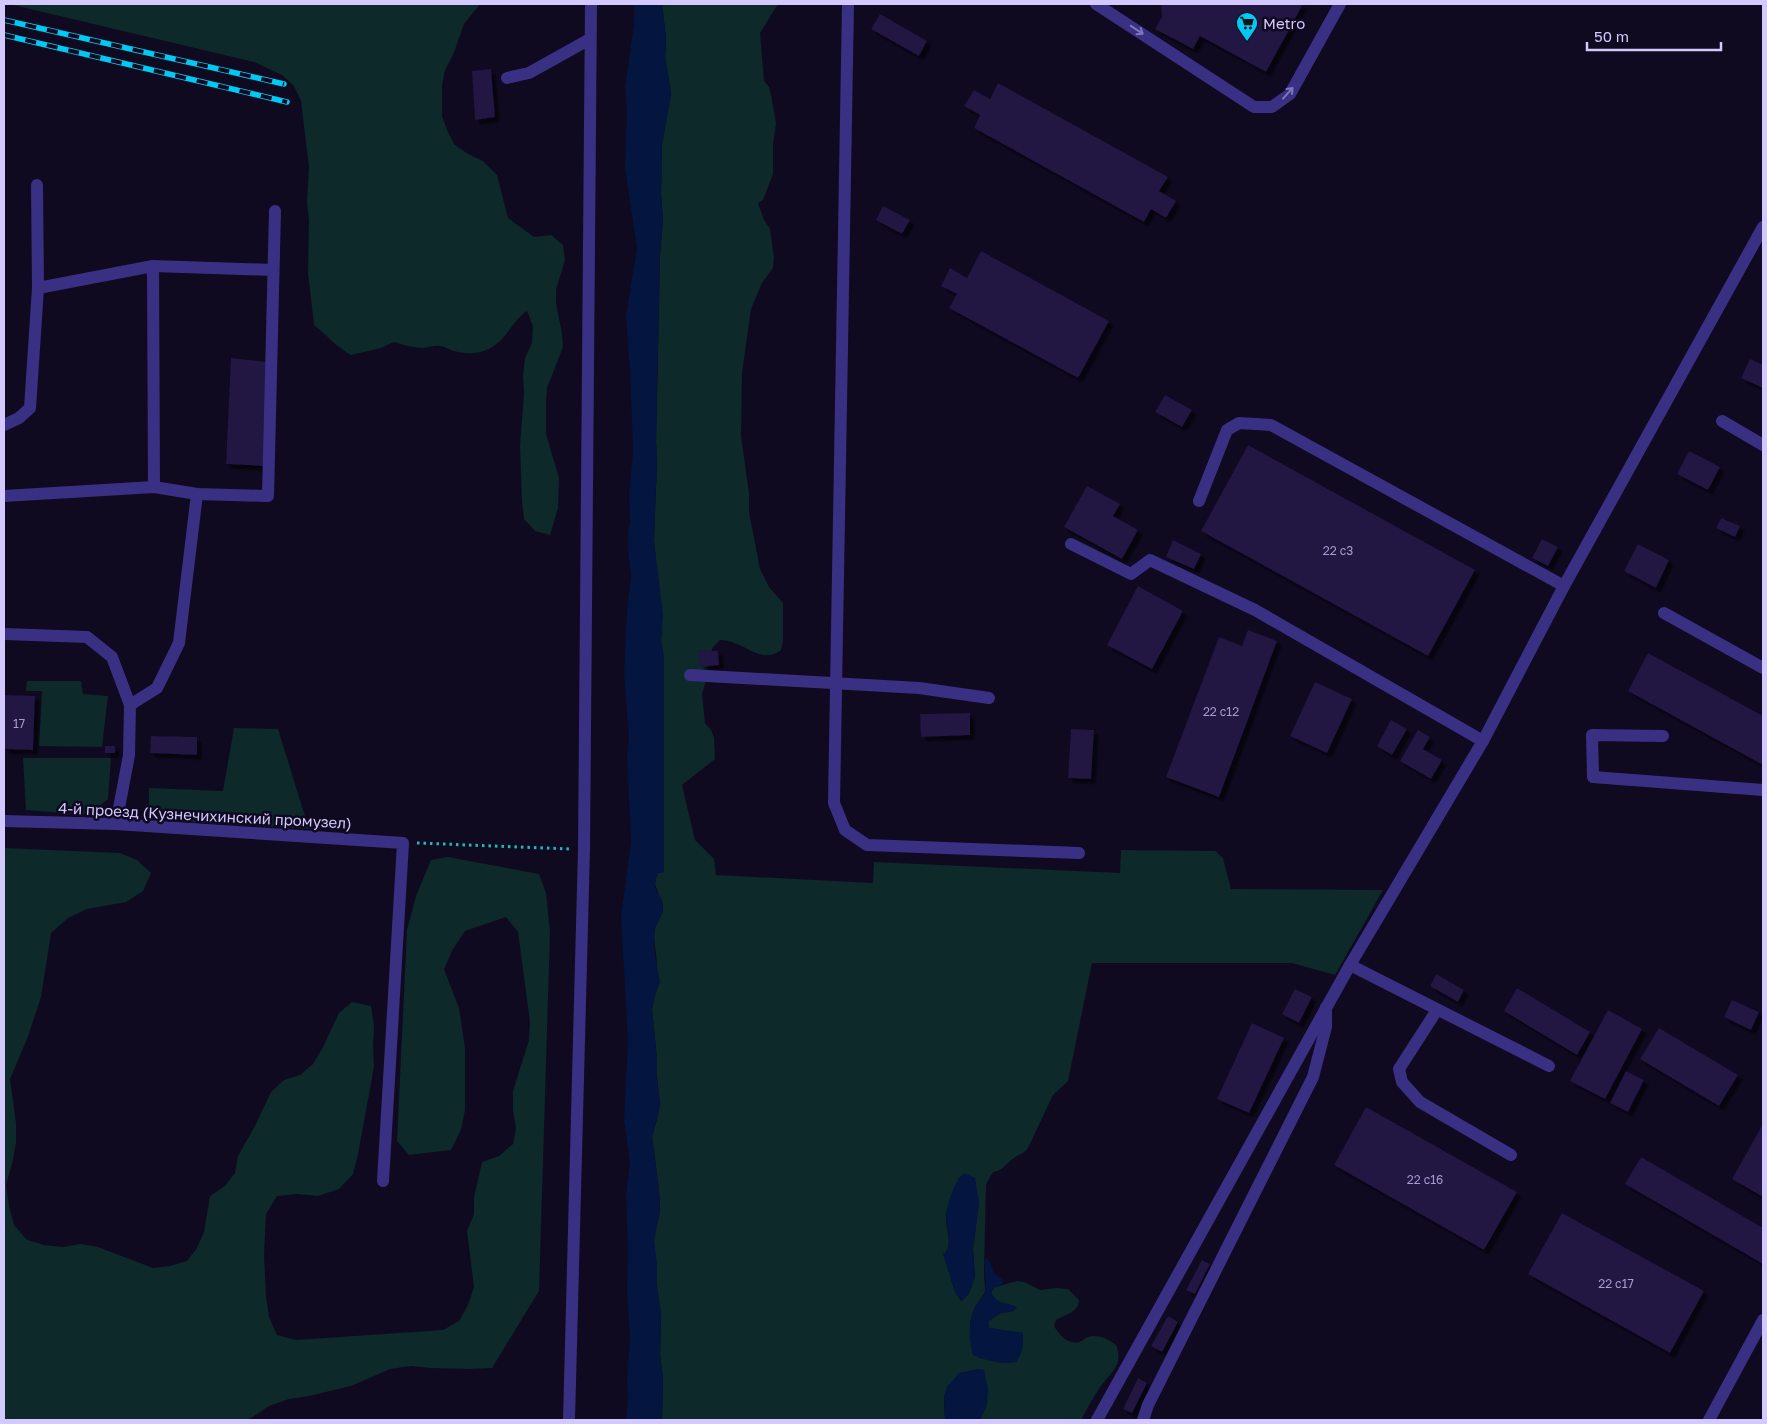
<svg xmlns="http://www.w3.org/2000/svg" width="1767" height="1424" viewBox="0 0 1767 1424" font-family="'Golos Text',sans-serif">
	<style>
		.green { fill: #0d292a; fill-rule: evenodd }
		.water { fill: #04153f }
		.building { fill: #211443; filter: url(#shadow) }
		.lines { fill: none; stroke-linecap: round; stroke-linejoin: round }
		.path { stroke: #20babc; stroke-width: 3; stroke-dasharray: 2.5 4; stroke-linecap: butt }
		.minor { stroke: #393084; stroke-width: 12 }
		.rail-casing { stroke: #00caf4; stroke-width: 5.5 }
		.rail { stroke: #0f0a20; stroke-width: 4; stroke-dasharray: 11; stroke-linecap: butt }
		.oneway { stroke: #7e75bb }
		.labels { text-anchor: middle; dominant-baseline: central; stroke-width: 5; stroke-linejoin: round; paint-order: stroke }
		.number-label { font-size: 12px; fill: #a69cd0 }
		.poi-label { font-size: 15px; fill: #d3c9ff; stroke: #0f0a20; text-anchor: start }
		.street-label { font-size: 15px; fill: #d3c9ff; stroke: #0f0a20 }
	</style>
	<defs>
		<filter id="shadow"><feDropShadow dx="4.5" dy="4.5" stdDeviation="1" flood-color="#0009"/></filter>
	</defs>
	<rect width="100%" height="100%" fill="#0f0a20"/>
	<!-- green -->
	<g class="green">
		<path d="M9 4H480L464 24 453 55 445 70 442 85V116L447 130 454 144 468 154 483 161 497 175 508 218 534 237 551 235 563 245 565 260 556 290V304L562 333 563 347 547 388 546 403V434L559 478 558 508 550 535 535 531 524 519 522 502 520 445 524 394 523 376 525 358 532 343 533 326 527 311C512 321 508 337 495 345 483 354 469 355 454 351 449 350 445 346 440 346 435 345 429 347 424 348 414 348 404 345 394 342L381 348 351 355C336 347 327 335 314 325L308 273 309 220 307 203 309 167 301 101 294 86 282 75 254 62Z"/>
		<path d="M662 4H778L760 33 764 81 769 87 771 95 776 123 773 144V174L763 200 758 203 764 220 770 229 774 258 773 268 762 283 751 309 742 373 741 436 749 493V512L760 569 769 587 783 603V641L781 650C760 666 744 640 720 640L713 647 709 656 708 674 702 694 705 723 711 730 714 738 715 759 682 785 695 840 714 859 716 875 873 883 874 862 1120 873 1121 850 1215 851 1223 858 1231 889 1383 890 1335 975 1292 963H1092L1068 1081 1053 1095 1028 1148C1024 1154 1019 1154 1014 1158 1006 1163 1003 1171 993 1172L986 1184 984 1271 985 1292 974 1309 970 1323 979 1358 992 1360 1023 1340V1333L989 1328 988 1321 1002 1312 1014 1311C1005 1304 995 1303 991 1292L995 1287 1017 1281 1024 1282 1040 1290 1057 1288 1068 1289 1079 1300C1078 1313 1066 1314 1056 1320L1054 1326C1059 1334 1067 1345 1079 1342 1080 1342 1085 1339 1086 1338 1096 1333 1107 1338 1116 1345 1124 1366 1111 1371 1101 1386 1093 1397 1087 1409 1081 1420H980L987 1404V1383L948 1385 944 1397 945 1420H662L663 1378 660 1355 661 1315 657 1286 654 1239 660 1211 659 1190 652 1136 658 1116 660 1103 657 1078V1058L652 1010 654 998 656 992 657 964 654 936 655 928 663 911V905L655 884 656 878 658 873 663 872 664 659 661 641 662 624 654 541 657 461 656 442 660 255 663 220 661 194 662 144 671 94 665 57 666 39ZM959 1177 979 1202 973 1249 975 1277 961 1301 954 1289 944 1255C954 1243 945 1230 946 1216 948 1202 956 1190 959 1177Z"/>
		<path d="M27 681H81L83 694 108 696 102 747 39 746 42 691H26Z"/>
		<path d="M234 728 278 729 309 829 171 821 149 810V788L223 791Z"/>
		<path d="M23 758H111L108 799 88 815 26 810Z"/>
		<path d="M4 848 120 853 137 860 151 873 143 891 126 902 87 909 68 918 51 933 41 997 27 1039 10 1079 16 1123V1143L12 1164 6 1185 9 1206 14 1225 27 1240 44 1245 63 1247 80 1244 98 1247 153 1268 170 1266 187 1261 197 1248 204 1232 210 1196 225 1186 235 1173 238 1156 255 1126 271 1092 284 1080 300 1075 313 1064 322 1049 339 1013 352 1002 371 1006 374 1026 373 1047 374 1067 358 1154 353 1174 339 1189 318 1196 297 1194 277 1196 266 1214 264 1255 266 1296 269 1317 277 1335 296 1340 443 1330 459 1321 468 1305 474 1287 467 1231 474 1214V1197L482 1162 499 1156 513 1144 516 1128 513 1111V1091L529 1040 530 1022 518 932 506 917 465 931 453 949 444 969 459 1008 465 1048V1110L461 1130 451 1150 409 1155 397 1141 407 930 416 896 431 860 448 857 539 874 546 893 550 932 539 1291 492 1368 470 1369 430 1368 411 1366 390 1369 351 1386 309 1396 289 1399 269 1406 251 1418 243 1420H4Z"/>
	</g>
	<!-- water -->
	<g class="water">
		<path d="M634 4H662L666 39 665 57 671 94 662 144 661 194 663 220 660 255 656 442 657 461 654 541 663 615 661 641 664 659V872L658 873 656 878 655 884 656 890 662 900 663 911 655 928 654 936 655 954 660 982 654 998 652 1010 657 1058V1078L660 1103 658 1116 652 1136 659 1190 660 1211 654 1239 657 1264V1286L661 1315 660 1355 663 1378 662 1420H626L628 1400 627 1382 630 1338 627 1291 628 1249 626 1195 630 1163 624 1120 628 1041 621 917 631 841 627 755 629 738 624 674 627 610 631 576 628 549V531L630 522 629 494 633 451 630 371 626 316 637 248 625 168 627 110 625 87 634 25Z"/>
		<path d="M964 1173 975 1178 979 1202 973 1249 975 1277 969 1294 962 1301 961 1298 956 1295 954 1289 942 1250 944 1254C954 1243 946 1229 946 1216 947 1204 955 1180 964 1173Z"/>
		<path d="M985 1258 989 1260 994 1273 1003 1280 1001 1286 995 1287 991 1292C997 1306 1006 1301 1017 1307L1014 1311 998 1314 988 1322 989 1328 1023 1333C1023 1347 1024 1350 1016 1362 1005 1365 983 1360 973 1355 969 1340 968 1324 974 1309 976 1303 983 1299 985 1293 987 1284 984 1268 985 1258Z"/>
		<path d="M978 1369 984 1370 988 1389 987 1404 980 1420H945L944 1397 948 1385 950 1384 959 1373Z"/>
	</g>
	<!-- building -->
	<g class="building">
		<path d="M1161 4H1303L1266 72 1200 36 1193 49 1155 29 1162 17Z"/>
		<path d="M880 14 927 41 919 56 871 29Z"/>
		<path d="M491 69 495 117 475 120 472 71Z"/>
		<path d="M998 83 1168 177 1159 191 1176 201 1166 218 1151 209 1144 222 974 128 980 115 964 106 974 90 990 99Z"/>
		<path d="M883 206 910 220 902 234 876 220Z"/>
		<path d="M981 251 1109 321 1078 378 949 308 957 294 941 286 950 268 967 278Z"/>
		<path d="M231 358 267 362 264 466 226 464Z"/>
		<path d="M1750 359 1763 365V388L1741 378Z"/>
		<path d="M1165 395 1192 410 1182 427 1155 412Z"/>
		<path d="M1248 445 1475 570 1428 656 1201 531Z"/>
		<path d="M1689 451 1720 467 1708 490 1677 474Z"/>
		<path d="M1087 486 1120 504 1113 516 1138 530 1122 559 1064 527Z"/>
		<path d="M1721 518 1740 526 1735 537 1716 528Z"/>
		<path d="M1542 539 1558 547 1548 566 1532 558Z"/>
		<path d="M1173 540 1201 554 1194 569 1166 557Z"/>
		<path d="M1638 544 1669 560 1656 588 1624 571Z"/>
		<path d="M1138 586 1183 611 1152 669 1107 645Z"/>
		<path d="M1248 630 1277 641 1219 797 1166 777 1219 637 1242 646Z"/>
		<path d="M698 650 718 651 719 665 700 667Z"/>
		<path d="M1648 653 1763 716V765L1628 691Z"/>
		<path d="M1315 682 1352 699 1327 753 1290 736Z"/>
		<path d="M4 695 35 696 33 750 4 749Z"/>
		<path d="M970 713V735L921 737 920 714Z"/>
		<path d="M1391 720 1407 729 1392 755 1377 746Z"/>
		<path d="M1071 729 1094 730 1091 779 1068 778Z"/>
		<path d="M1418 730 1430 737 1423 749 1442 760 1431 779 1400 761Z"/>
		<path d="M151 736 197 737V755L150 753Z"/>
		<rect x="105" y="746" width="10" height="7"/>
		<path d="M1436 974 1464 990 1458 1002 1430 986Z"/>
		<path d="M1517 988 1590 1032 1577 1055 1504 1011Z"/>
		<path d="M1295 989 1312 997 1299 1023 1282 1014Z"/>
		<path d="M1732 1000 1759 1012 1751 1030 1724 1017Z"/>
		<path d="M1608 1010 1642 1029 1605 1099 1570 1081Z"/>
		<path d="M1252 1023 1284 1038 1249 1113 1217 1099Z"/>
		<path d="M1659 1028 1738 1075 1719 1106 1640 1059Z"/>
		<path d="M1626 1071 1644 1080 1628 1112 1610 1103Z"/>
		<path d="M1366 1107 1517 1192 1484 1250 1334 1165Z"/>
		<path d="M1763 1124V1197L1732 1179Z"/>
		<path d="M1641 1157 1763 1228V1264L1625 1184Z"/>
		<path d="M1562 1213 1704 1291 1670 1353 1528 1274Z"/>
		<path d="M1202 1260 1210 1264 1195 1294 1186 1290Z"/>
		<path d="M1168 1316 1178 1322 1162 1352 1151 1346Z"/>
		<path d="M1138 1378 1147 1383 1132 1413 1123 1409Z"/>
	</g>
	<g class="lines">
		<!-- path -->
		<path class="path" d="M417 843 570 849"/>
		<!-- minor -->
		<g class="minor">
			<path d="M848 4 834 803 845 830 867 845 1079 853"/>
			<path d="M1096 4 1254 107H1272L1290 94 1340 4"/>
			<path d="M507 78 529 73 590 39"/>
			<path d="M153 266 154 487"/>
			<path d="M38 288 153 266 273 270"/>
			<path d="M1722 421 1763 445"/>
			<path d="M4 425 19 418 30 408 38 288 37 185"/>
			<path d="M4 496 154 487 197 494 268 496 275 211"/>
			<path d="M1199 501 1227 430 1239 423 1271 425 1564 586"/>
			<path d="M1071 544 1131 574 1150 560 1255 610 1483 741"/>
			<path d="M1664 613 1763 668"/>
			<path d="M4 634 87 637 112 657 130 705 129 755 116 824"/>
			<path d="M690 675 919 688 989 698"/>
			<path d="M130 705 157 688 179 643 197 494"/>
			<path d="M1663 736 1592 735 1593 777 1763 790"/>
			<path d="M4 821 116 824 403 843 383 1181"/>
			<path d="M1350 965 1549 1066"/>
			<path d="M1437 1010 1399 1069 1402 1082 1420 1102 1511 1155"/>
			<path d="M569 1420 584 849 591 4"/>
			<path d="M1097 1420 1350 965 1483 741 1564 586 1763 227"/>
			<path d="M1143 1420 1148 1405 1313 1077 1326 1027V1007"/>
			<path d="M1709 1420 1763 1320"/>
		</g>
		<!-- rail casing -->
		<g class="rail-casing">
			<g id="rail">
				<path d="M4 20 284 84"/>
				<path d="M4 35 287 102"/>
			</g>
		</g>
		<!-- rail -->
		<use href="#rail" class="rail"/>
	</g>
	<!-- one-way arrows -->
	<defs><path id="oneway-shaft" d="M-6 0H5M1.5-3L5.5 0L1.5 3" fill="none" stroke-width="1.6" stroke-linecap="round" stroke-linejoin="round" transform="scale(1.25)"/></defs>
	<g class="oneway">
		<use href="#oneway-shaft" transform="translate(1137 30) rotate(33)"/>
		<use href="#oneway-shaft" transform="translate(1288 93) rotate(-48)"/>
	</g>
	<!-- icons -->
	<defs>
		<g id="supermarket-pin" transform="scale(1.125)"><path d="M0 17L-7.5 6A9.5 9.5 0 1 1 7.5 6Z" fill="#00caf4" stroke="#0f0a20"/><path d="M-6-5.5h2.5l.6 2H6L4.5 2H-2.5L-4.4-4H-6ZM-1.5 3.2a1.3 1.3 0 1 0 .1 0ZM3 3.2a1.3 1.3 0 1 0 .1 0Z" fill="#111"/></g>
	</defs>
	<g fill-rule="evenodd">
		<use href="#supermarket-pin" x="1247" y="23"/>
	</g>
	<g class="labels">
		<!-- number labels -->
		<g class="number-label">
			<text x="1338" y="550">22 с3</text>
			<text x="1221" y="711">22 с12</text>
			<text x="19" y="723">17</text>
			<text x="1425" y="1179">22 с16</text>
			<text x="1616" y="1283">22 с17</text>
		</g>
		<!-- poi labels -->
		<g class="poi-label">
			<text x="1263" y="23">Metro</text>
		</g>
		<!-- street labels -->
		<g class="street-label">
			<text transform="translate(205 815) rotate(3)">4-й проезд (Кузнечихинский промузел)</text>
		</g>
	</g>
	<!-- border -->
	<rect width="1767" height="1424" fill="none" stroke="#d3c9ff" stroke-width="10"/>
	<!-- scale -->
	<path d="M1587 42v8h134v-8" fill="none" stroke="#d3c9ff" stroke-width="2.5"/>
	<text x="1594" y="42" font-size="15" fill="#d3c9ff" stroke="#0f0a20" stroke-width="4" paint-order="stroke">50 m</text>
</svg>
